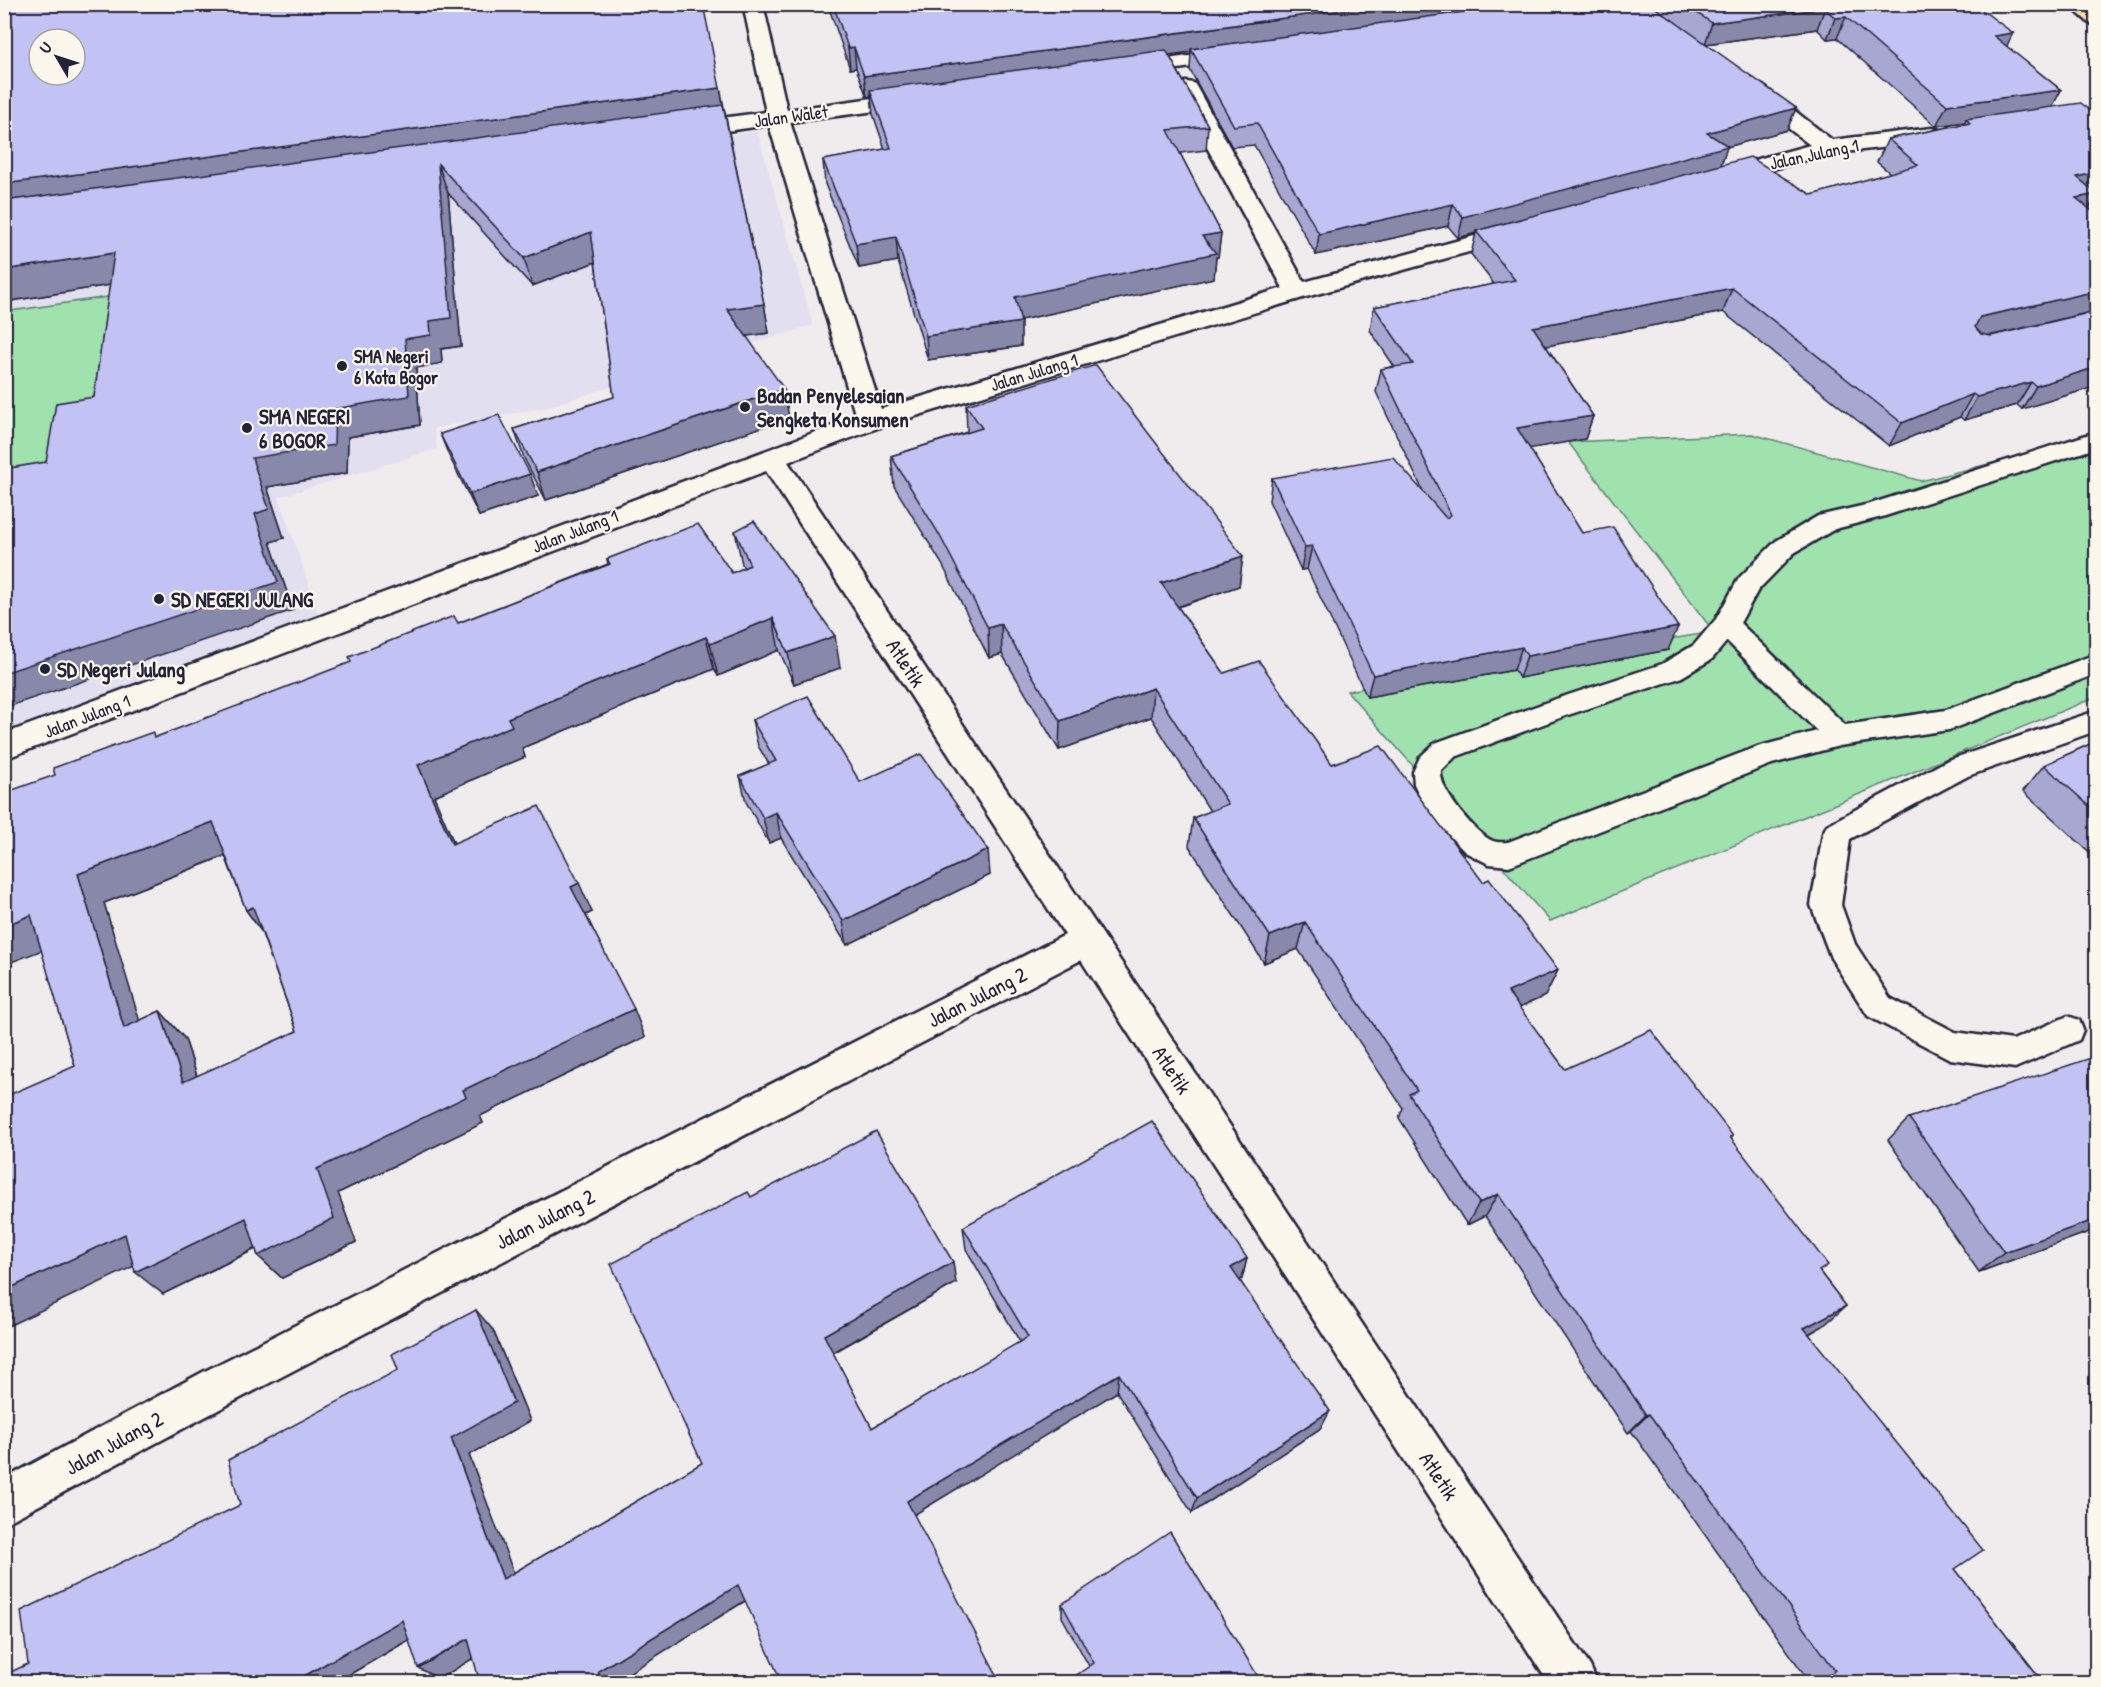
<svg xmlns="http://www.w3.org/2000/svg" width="2101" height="1687" viewBox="0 0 2101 1687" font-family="'Patrick Hand',sans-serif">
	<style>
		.built { fill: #e2dff0 }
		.green { fill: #9fe2ae; stroke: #608274; stroke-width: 1.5 }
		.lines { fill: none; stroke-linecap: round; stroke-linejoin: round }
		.service-casing { stroke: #22223b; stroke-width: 5 }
		.minor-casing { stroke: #22223b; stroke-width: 5 }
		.primary-casing { stroke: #22223b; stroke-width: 5 }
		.service { fill: #fbf7ec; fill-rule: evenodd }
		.minor { fill: #fbf7ec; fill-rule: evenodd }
		.primary { fill: #fcdcac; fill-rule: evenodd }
		.wall { fill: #a8a7d2; stroke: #22223b; stroke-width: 1.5; fill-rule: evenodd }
		.shaded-wall { fill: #8888ab; stroke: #22223b; stroke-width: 1.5 }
		.building { fill: #c3c2f4; stroke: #22223b; stroke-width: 1.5; fill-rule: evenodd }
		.poi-dot { fill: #22223b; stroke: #fbf7ec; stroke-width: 2 }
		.labels { text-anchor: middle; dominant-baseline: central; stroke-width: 4.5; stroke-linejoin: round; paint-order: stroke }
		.far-street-label { font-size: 18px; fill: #22223b; stroke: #fbf7ec }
		.far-poi-label { font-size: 18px; font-weight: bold; fill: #22223b; stroke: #fbf7ec; text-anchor: start }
		.poi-label { font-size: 21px; font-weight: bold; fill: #22223b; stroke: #fbf7ec; text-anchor: start }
		.street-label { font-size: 21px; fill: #22223b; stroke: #fbf7ec }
	</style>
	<rect width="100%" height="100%" fill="#f0ecee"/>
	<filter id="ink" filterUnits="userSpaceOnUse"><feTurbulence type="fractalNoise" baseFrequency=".0167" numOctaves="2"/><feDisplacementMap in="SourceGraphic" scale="12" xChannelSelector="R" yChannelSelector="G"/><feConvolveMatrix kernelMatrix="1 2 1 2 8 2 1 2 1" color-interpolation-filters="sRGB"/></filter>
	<g filter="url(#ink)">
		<!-- built -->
		<path class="built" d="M757 131 813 325 546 407 434 428 437 449 279 497 321 621 5 734 4 240Z"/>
		<!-- green -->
		<g class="green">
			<path d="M122 295 104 421 42 486 4 492V312Z"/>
			<path d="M1752 434 1921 481 2096 437V697L1550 921 1347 691 1714 632 1568 442Z"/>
		</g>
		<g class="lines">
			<!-- service casing -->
			<g class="service-casing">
				<g id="service">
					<path d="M2096 432V448L1882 517 1835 529 1794 553 1758 590 1740 623 1845 725 1946 710 2096 654V674L1949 730 1839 746 1772 764 1509 866 1489 864 1465 852 1438 824 1422 801 1414 784 1413 772 1420 757 1435 743 1550 701 1662 664 1694 645 1716 619 1739 578 1776 541 1818 516 1870 504ZM1727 641 1817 731 1757 747 1508 842C1503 842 1498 843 1493 841 1476 835 1438 789 1441 771L1455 757 1568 715 1680 678 1712 659Z"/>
					<path d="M2096 711V731L1968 776 1850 839 1841 905 1855 944 1890 998 1955 1032 2013 1040 2068 1016 2079 1020 2083 1030 2079 1040 2015 1068 1950 1059 1868 1016 1831 958 1811 905 1823 833 1827 825 1948 760Z"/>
				</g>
			</g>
			<!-- minor casing -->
			<g class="minor-casing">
				<g id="minor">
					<path d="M743 4H763L787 110 915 92 923 94 926 99 923 104 915 106 790 122 881 409 1283 288 1175 88 1178 83 1186 82 1194 83 1197 88 1304 282 1515 225 1523 227 1527 232 1523 237 1306 297 880 427 788 462 1590 1666 1597 1682H1548L1081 960 233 1402 4 1524V1479L203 1372 1065 935 766 471 4 759V734L856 417 769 125 684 137 676 135 673 130 676 125 684 123 766 112Z"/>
					<path d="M1233 50 1240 52 1244 56 1240 60 1130 76 1122 75 1119 70 1122 65 1130 64Z"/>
					<path d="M1755 85 1763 86 1832 140 1932 128 1940 130 1943 135 1940 140 1932 142 1828 154 1718 184 1710 182 1707 177 1710 172 1810 145 1747 96 1744 91 1747 86Z"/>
				</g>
			</g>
			<!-- primary casing -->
			<g class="primary-casing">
				<path id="primary" d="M2068 4H2091L2096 9V25L2089 23Z"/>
			</g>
			<!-- service -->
			<use href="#service" class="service"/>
			<!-- minor -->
			<use href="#minor" class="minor"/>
			<!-- primary -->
			<use href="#primary" class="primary"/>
		</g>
		<!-- wall -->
		<g class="wall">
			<path d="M4 4 720 88 764 304 769 333 746 336 789 418 546 500 524 458 514 429 614 397 595 262 532 286 448 193 461 346 441 349 442 363 416 368 420 425 348 437 347 473 267 487 284 538 270 542 293 610 46 462 94 397 110 285 4 302Z"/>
			<path d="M825 4H1974L2007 47 2061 90 2052 107 2092 112 2097 111V192L2096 193 2097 195 2089 208 2097 215V389L2094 387 2022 409 2017 405 1964 420 1960 417 1889 446 1723 312 1546 346 1593 416 1585 439 1529 448 1582 533 1668 650 1519 678 1514 670 1367 697 1307 569 1301 570 1269 501 1272 478 1423 491 1376 392 1381 369 1394 366 1370 330 1374 307 1494 284 1471 254 1476 233 1458 238 1448 226 1316 255 1254 145 1232 147 1190 70 1191 52 1169 55 1208 126 1206 150 1180 153 1221 233 1218 257H1216L1214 278 1020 320 1021 346 928 360 898 261 859 268 825 184 823 160 885 149 873 114 871 96 867 97 856 68 850 69 828 5 826 6ZM1817 29 1827 39 1837 38 1936 126 1965 122 1964 124 1888 139 1877 162 1890 173 1812 195 1721 165 1727 147 1787 130 1796 108 1705 44ZM2095 311 1991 336H1990Z"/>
			<path d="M966 405 1243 556 1239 586 1178 607 1224 673 1332 764 1483 882 1558 970 1545 996 1519 1008 1565 1069 1733 1136 1731 1138 1820 1272 1846 1306 1823 1326 1809 1334 1955 1569 2044 1683H1806L1809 1681 1631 1431 1628 1433 1485 1216 1467 1225 1399 1118 1403 1108 1298 949 1264 963 1189 846 1193 818 1210 811 1151 717 1059 750 1002 654 989 658 942 564 894 486 891 456 967 432Z"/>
			<path d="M440 434 538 496 479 516 449 456Z"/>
			<path d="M735 531 840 668 794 684 779 650 718 676 714 669 522 748 525 757 434 796 454 843 592 912 586 915 645 1037 480 1116 483 1123 338 1193 356 1242 282 1278 258 1256 256 1249 163 1294 75 1066 42 951 156 737 458 623 608 564 607 559 732 573 744 568 742 564ZM225 856 246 910 261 931 297 1031 197 1076 185 1039 160 1011 139 1021 104 903Z"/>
			<path d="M752 720 860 782 990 875 847 945 781 838 769 843 746 802 740 776 769 764 758 746Z"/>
			<path d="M2097 741V859L2023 791 2044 765Z"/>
			<path d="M1909 1118 2097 1229 1979 1272 1888 1140Z"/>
			<path d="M751 1197 956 1283 833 1353 872 1428 1020 1342 966 1249 963 1227 1247 1258 1242 1279 1240 1280 1321 1428 1192 1513 1117 1392 745 1601 613 1682 473 1658 439 1679 409 1640 335 1683H4L28 1664 240 1505 493 1330 530 1421 469 1455 513 1573 702 1463Z"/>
			<path d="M1062 1604 1262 1683 1089 1666 1062 1617Z"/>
		</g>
		<!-- shaded-wall -->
		<g class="shaded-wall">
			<path d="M1387 4H1534L1191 49V52L872 96 870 90 871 96 867 97 864 76Z"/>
			<path d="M1825 8 1817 29 1705 44 1712 23Z"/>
			<path d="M1846 17 1837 38 1827 39 1835 18Z"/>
			<path d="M2013 33 2003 54 1994 36Z"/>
			<path d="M854 47 856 68 850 69 848 48Z"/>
			<path d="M720 88 725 116 4 214V184Z"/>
			<path d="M2061 90 2050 111 1966 119 1965 122 1936 126 1947 105Z"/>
			<path d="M1796 108 1787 130 1727 147 1720 167 1476 231V233L1458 238 1463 217 1707 133Z"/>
			<path d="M438 164 448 193 461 346 441 349 442 363 416 368 420 425 348 437 347 473 267 487 284 538 270 542 293 610 4 708V673L255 514 252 458 335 409 405 339 430 321Z"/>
			<path d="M2097 172V192L2064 200 2077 177Z"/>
			<path d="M2097 194V195L2084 217 2076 198Z"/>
			<path d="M1453 204 1448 226 1316 255 1319 234Z"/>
			<path d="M591 232 598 261 532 286 524 258Z"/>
			<path d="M1221 233 1218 257H1216L1214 278 1016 321 1015 297 1202 236Z"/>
			<path d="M896 237 898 261 859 268 856 244Z"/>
			<path d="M114 253 129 282 4 302V270Z"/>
			<path d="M1732 288 1723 312 1526 350 1533 327Z"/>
			<path d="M2097 291V309L2095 311 1967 341 1980 317Z"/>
			<path d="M764 304 769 333 732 338 727 309Z"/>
			<path d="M1021 322V346L928 360 926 336Z"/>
			<path d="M2097 367V383L2094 387 2022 409 2036 386Z"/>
			<path d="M2031 382 2017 405 1964 420 1977 397Z"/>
			<path d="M784 389 789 418 546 500 537 472Z"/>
			<path d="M1973 394 1960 417 1889 446 1902 423Z"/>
			<path d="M1593 416 1585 439 1510 452 1517 428Z"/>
			<path d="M530 474 538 496 479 516 470 494Z"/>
			<path d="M1312 546 1307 569 1301 570 1305 547Z"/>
			<path d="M1243 556 1239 586 1159 613 1161 583Z"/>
			<path d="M773 618 779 650 718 676 710 644Z"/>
			<path d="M1001 624 1002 654 989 658 988 628Z"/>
			<path d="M1678 627 1668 650 1519 678 1527 656Z"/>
			<path d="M835 636 840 668 794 684 788 653Z"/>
			<path d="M706 637 714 669 522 748 525 757 434 796 467 874 452 844 418 765 508 718Z"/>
			<path d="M1522 647 1514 670 1367 697 1373 675Z"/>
			<path d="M1153 688 1151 717 1059 750 1060 721Z"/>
			<path d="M776 812 781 838 769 843 763 818Z"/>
			<path d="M213 822 234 852 104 903 150 1055 124 1028 78 874Z"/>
			<path d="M988 850 990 875 847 945 843 921Z"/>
			<path d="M579 883 592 912 584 916 571 887Z"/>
			<path d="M253 907 267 939 246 910Z"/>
			<path d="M31 915 58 944 4 965V926Z"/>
			<path d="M1305 922 1298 949 1264 963 1270 936Z"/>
			<path d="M1558 970 1545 996 1496 1018 1508 992Z"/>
			<path d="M634 1009 645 1037 480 1116 483 1123 338 1193 356 1242 282 1278 258 1256 317 1169 463 1090Z"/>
			<path d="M160 1011 185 1039 207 1108 183 1082Z"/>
			<path d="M1498 1194 1485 1216 1467 1225 1479 1203Z"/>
			<path d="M246 1218 270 1241 163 1294 135 1272Z"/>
			<path d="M2097 1219V1229L1979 1272 2004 1252Z"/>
			<path d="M125 1234 153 1257 4 1328V1291Z"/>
			<path d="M1247 1258 1242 1279 1226 1289 1231 1268Z"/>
			<path d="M953 1262 956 1283 830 1354 824 1335Z"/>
			<path d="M1846 1306 1823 1326 1782 1348 1804 1328Z"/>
			<path d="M476 1310 493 1330 530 1421 469 1455 521 1592 503 1579 451 1438Z"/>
			<path d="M1119 1374 1117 1392 912 1516 907 1501Z"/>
			<path d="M1330 1411 1321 1428 1192 1513 1197 1498Z"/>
			<path d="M1649 1414 1631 1431 1628 1433 1646 1415Z"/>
			<path d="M738 1585 748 1599 613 1683H602L598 1671Z"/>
			<path d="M402 1620 422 1632 335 1683H292Z"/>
			<path d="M468 1639 487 1650 439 1679 418 1668Z"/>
		</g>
		<!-- building -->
		<g class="building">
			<path d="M4 4H703L720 88 4 184ZM39 39H75V75H39Z"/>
			<path d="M833 4H1387L864 76 854 47 848 48Z"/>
			<path d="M1523 4H1650L1796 108 1707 133 1728 146 1463 217 1453 204 1319 234 1257 123 1234 126 1191 49Z"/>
			<path d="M1684 4H1974L2013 33 1994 36 2061 90 1947 105 1846 17 1835 18 1825 8 1712 23Z"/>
			<path d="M1166 50 1208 126 1168 130 1221 233 1202 236 1216 253 1015 297 1021 322 926 336 896 237 856 244 823 160 891 148 870 90Z"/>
			<path d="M2081 103 2092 112 2097 111V172L2077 177 2097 194 2076 198 2097 215V291L1980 317 1975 327 1981 334 1991 336 2097 311V367L2036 386 2031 382 1977 397 1973 394 1902 423 1732 288 1533 327 1593 416 1517 428 1582 533 1613 527 1678 627 1527 656 1522 647 1373 675 1312 546 1305 547 1272 478 1393 457 1446 518 1451 515 1381 369 1413 364 1374 307 1515 280 1476 231 1750 157 1812 195 1918 165 1888 139 1970 123 1966 119Z"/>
			<path d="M723 105 764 304 727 309 784 389 537 472 514 429 614 397 591 232 524 258 438 164 451 318 430 321 431 335 405 339 409 396 335 409 334 445 252 458 269 509 255 514 278 582 4 673V469L46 462 56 403 94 397 114 253 4 270V201Z"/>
			<path d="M1096 365 1243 556 1161 583 1224 673 1259 661 1332 764 1381 746 1483 882 1489 879 1558 970 1508 992 1565 1069 1651 1030 1733 1136 1730 1137 1828 1265 1819 1271 1846 1306 1804 1328 1983 1550 1955 1569 2044 1683H1816L1835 1670 1649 1414 1646 1415 1498 1194 1479 1203 1409 1094 1417 1090 1305 922 1270 936 1193 818 1228 804 1153 688 1060 721 1001 624 988 628 939 534 891 456 982 428 966 405Z"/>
			<path d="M499 415 530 474 470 494 440 434Z"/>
			<path d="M754 521 835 636 788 653 773 618 710 644 706 637 508 718 512 726 418 765 452 844 539 806 579 883 571 887 634 1009 463 1090 466 1097 317 1169 334 1218 258 1256 246 1218 135 1272 125 1234 4 1291V1097L75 1066 31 915 4 926V793L55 775 53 768 153 732 154 738 351 662 349 657 454 616 458 623 610 564 607 559 698 524 732 573 750 565 735 531ZM213 822 246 910 253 907 297 1031 183 1082 160 1011 124 1028 78 874Z"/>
			<path d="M808 696 860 782 921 754 988 850 843 921 776 812 763 818 740 776 776 761 752 720Z"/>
			<path d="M2097 741V813L2044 765Z"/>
			<path d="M2097 1056V1219L2004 1252 1909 1118Z"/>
			<path d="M1152 1121 1247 1258 1231 1268 1330 1411 1197 1498 1119 1374 907 1501 1001 1683H782L738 1585 598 1671 602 1683H480L468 1639 418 1668 402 1620 292 1683H4V1675L28 1664 21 1611 240 1505 228 1460 398 1370 392 1354 476 1310 514 1403 451 1438 503 1579 702 1463 611 1264 748 1192 751 1197 876 1131 953 1262 824 1335 872 1428 1028 1337 963 1227Z"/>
			<path d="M1170 1532 1262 1683H1065L1094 1663 1062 1604Z"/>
		</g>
	</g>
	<!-- markers -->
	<g class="poi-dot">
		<circle cx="342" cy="366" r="6"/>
		<circle cx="745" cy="407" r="6"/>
		<circle cx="247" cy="428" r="6"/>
		<circle cx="159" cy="599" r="6"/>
		<circle cx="45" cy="669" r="6"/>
	</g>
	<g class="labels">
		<!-- far-street labels -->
		<g class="far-street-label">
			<text transform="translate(791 116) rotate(-8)">Jalan Walet</text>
			<text transform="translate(1814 154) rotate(-12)">Jalan Julang 1</text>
			<text transform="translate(1034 372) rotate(-17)">Jalan Julang 1</text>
			<text transform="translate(575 531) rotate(-21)">Jalan Julang 1</text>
			<text transform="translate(87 716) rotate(-21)">Jalan Julang 1</text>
		</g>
		<!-- far-poi labels -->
		<g class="far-poi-label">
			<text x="354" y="356">SMA Negeri<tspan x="354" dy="21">6 Kota Bogor</tspan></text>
		</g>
		<!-- poi labels -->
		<g class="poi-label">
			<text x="757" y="395">Badan Penyelesaian<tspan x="757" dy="24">Sengketa Konsumen</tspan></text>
			<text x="259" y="416">SMA NEGERI<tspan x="259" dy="24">6 BOGOR</tspan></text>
			<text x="171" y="599">SD NEGERI JULANG</text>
			<text x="57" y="669">SD Negeri Julang</text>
		</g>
		<!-- street labels -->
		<g class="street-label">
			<text transform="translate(906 663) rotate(57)">Atletik</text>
			<text transform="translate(977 997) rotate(-27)">Jalan Julang 2</text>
			<text transform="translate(1172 1070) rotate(57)">Atletik</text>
			<text transform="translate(545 1219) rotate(-27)">Jalan Julang 2</text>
			<text transform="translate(114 1443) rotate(-29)">Jalan Julang 2</text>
			<text transform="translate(1439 1476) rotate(57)">Atletik</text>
		</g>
	</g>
	<!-- margin -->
	<rect width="2101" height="1687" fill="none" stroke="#fbf7ec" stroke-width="24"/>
	<rect x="12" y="12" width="2077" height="1663" fill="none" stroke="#22223b" stroke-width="2" filter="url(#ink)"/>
	<!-- north arrow -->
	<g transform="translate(57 57) rotate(309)"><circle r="28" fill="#fbf7ec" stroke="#a4a2a5" stroke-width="1.5"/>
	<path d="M0-4.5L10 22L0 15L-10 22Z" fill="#22223b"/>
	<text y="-9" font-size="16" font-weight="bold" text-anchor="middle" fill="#22223b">U</text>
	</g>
</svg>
